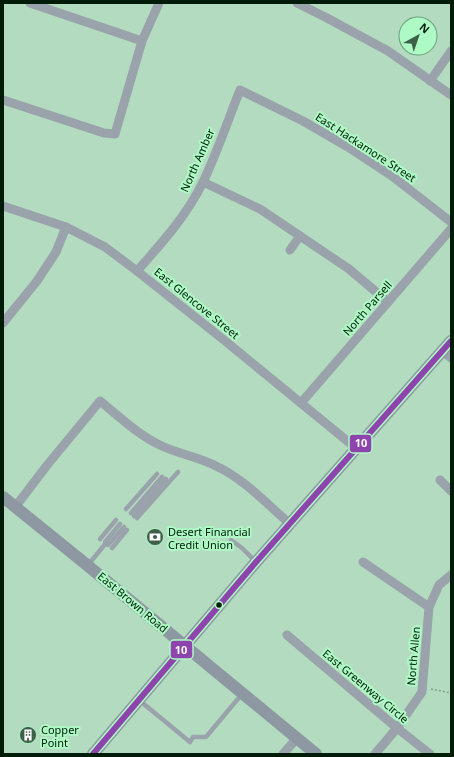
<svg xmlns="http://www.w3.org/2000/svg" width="454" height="757" viewBox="0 0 454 757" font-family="'Noto Sans',sans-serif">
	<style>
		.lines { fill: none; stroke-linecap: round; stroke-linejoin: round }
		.path { stroke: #889796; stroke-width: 1.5; stroke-dasharray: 2 2; stroke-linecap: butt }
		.lane { stroke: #9aa3ab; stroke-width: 4.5 }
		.street { stroke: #9aa3ab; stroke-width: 9 }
		.secondary { stroke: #8e98a3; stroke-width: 12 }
		.bus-1-casing { stroke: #aefac5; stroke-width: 9 }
		.bus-1 { stroke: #8e44ad; stroke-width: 6 }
		.bus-dot { fill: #001c09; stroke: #aefac5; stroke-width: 1.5 }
		.labels { text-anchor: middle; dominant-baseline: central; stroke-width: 4; stroke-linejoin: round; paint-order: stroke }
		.street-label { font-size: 11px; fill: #001c09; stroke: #aefac5 }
		.poi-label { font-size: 11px; fill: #001c09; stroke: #aefac5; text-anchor: start }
		.line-badge { stroke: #aefac5; stroke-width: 1.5 }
		.badge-label { font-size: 11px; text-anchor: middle; font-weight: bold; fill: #fff }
	</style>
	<rect width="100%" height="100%" fill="#b3dbbf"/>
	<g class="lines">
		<!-- path -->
		<path class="path" d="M431 689 451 693"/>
		<!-- lane -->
		<g class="lane">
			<path d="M126 509 157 474"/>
			<path d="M131 513 162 477"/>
			<path d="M134 516 166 479"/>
			<path d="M137 518 178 472"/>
			<path d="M100 539 116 520"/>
			<path d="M231 540 242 548 256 562"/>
			<path d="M105 542 120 524"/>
			<path d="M108 545 124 527"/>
			<path d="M112 548 127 530"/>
			<path d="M88 565 106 543"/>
			<path d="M139 700 190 742 193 737H206L242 694"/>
		</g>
		<!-- street -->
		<g class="street">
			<path d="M30 3 142 41"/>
			<path d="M297 3 327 18 388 51 451 95"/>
			<path d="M430 81 451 51"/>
			<path d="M3 100 104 133 115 134 142 41 159 3"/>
			<path d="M203 182 260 209 349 269 388 302"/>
			<path d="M3 206 66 227 105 247 137 271 224 340 357 449"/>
			<path d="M290 250 300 236"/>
			<path d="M137 271C162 243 187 215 203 182 217 153 228 120 240 90L303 121 348 147 392 176 451 222"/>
			<path d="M3 323 37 281 56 252 66 227"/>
			<path d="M442 351 451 358"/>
			<path d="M301 403 451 229"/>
			<path d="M440 480 451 491"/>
			<path d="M16 506 48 464 100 401C120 417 138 435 162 446 179 454 199 457 216 466 244 479 267 504 290 524"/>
			<path d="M363 562 429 607"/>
			<path d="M287 635 397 728 430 754"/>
			<path d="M283 754 297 738"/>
			<path d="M375 754 397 728 422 692 429 607 439 585 451 575"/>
		</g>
		<!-- secondary -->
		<g class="secondary">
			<path d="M3 497 87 565 316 754"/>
			<path d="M93 754 256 562 451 341"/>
		</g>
		<!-- bus-1 casing -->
		<g class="bus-1-casing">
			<path id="bus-1" d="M93 754 256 562 451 341"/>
		</g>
		<!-- bus-1 -->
		<use href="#bus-1" class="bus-1"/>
	</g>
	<!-- icons -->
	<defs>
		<g id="bank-disc" transform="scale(0.9)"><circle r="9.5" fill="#3f5f49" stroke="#aefac5"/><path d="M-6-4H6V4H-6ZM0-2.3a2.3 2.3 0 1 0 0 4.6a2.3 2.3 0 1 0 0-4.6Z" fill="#fff"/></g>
		<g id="building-disc" transform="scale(0.9)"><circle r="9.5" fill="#3f5f49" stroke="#aefac5"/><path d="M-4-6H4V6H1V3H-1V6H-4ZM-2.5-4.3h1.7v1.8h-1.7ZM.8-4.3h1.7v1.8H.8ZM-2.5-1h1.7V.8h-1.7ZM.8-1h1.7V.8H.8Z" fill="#fff"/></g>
	</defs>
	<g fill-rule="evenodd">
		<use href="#bank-disc" x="155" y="537"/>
		<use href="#building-disc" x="28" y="735"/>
	</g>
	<!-- markers -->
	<circle class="bus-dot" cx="219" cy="605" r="3.5"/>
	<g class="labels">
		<!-- street labels -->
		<g class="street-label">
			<text transform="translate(366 147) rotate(33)">East Hackamore Street</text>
			<text transform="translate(197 160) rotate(-66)">North Amber</text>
			<text transform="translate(197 303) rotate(39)">East Glencove Street</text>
			<text transform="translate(367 308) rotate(-49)">North Parsell</text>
			<text transform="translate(133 602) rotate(40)">East Brown Road</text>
			<text transform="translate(413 656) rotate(-85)">North Allen</text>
			<text transform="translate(366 686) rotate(40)">East Greenway Circle</text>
		</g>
		<!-- poi labels -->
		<g class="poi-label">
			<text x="168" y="531">Desert Financial<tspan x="168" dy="13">Credit Union</tspan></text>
			<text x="41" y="729">Copper<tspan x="41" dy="13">Point</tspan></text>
		</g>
	</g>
	<g class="line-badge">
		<rect x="349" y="434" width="23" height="19" rx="4" fill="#8e44ad"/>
		<rect x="170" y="640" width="23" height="19" rx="4" fill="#8e44ad"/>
	</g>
	<g class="badge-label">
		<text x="361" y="447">10</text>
		<text x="181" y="654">10</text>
	</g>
	<!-- border -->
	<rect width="454" height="757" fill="none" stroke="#001c09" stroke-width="8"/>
	<!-- north arrow -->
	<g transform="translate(418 36) rotate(40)"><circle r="19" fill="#aefac5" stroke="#68a17a"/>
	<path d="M0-3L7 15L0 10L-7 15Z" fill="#3f5f49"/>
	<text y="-6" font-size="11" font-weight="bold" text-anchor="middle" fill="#001c09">N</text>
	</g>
</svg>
